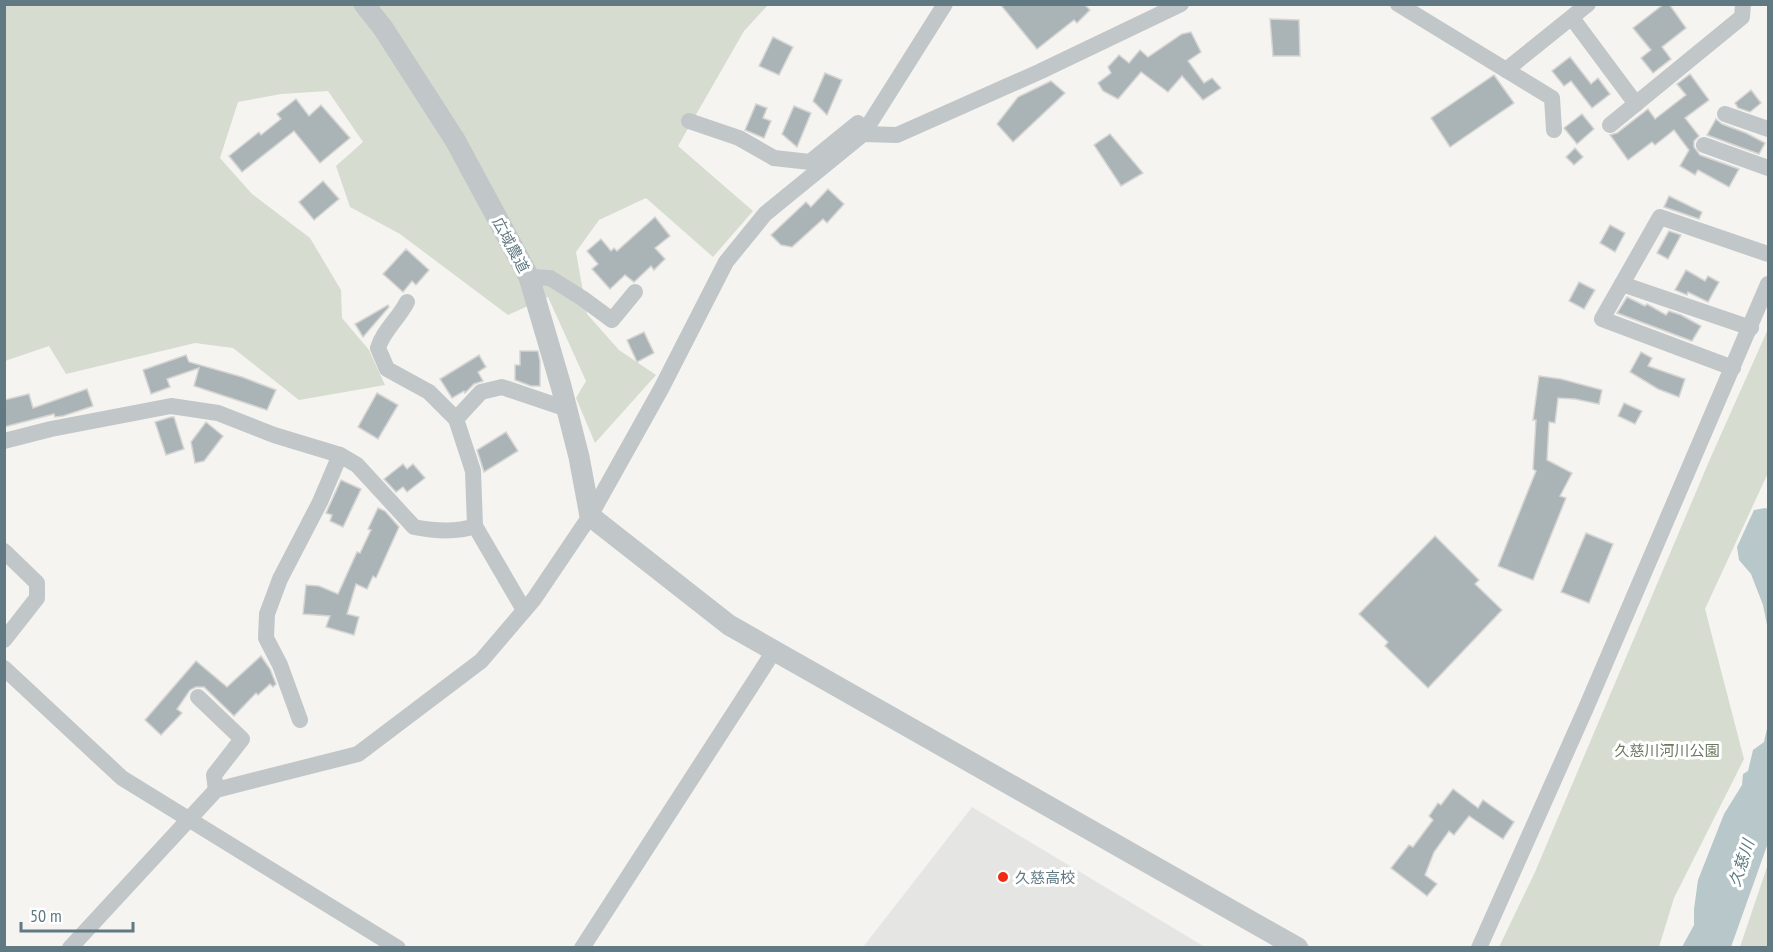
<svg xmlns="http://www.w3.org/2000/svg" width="1773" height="952" viewBox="0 0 1773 952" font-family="'PT Sans Narrow','Noto Sans JP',sans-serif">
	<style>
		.built { fill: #e5e5e3 }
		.green { fill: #d6dcd0 }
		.water { fill: #b8c8ca }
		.building { fill: #aab4b7; stroke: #d5d5d3; stroke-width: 1.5 }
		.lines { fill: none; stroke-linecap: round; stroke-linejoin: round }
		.minor { stroke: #c1c6c8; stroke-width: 16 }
		.tertiary { stroke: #c1c6c8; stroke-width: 21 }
		.poi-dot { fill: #f02a14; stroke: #fff; stroke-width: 2 }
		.labels { text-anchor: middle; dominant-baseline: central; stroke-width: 6; stroke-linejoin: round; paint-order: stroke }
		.street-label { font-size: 15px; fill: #617983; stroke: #fff }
		.park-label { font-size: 15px; fill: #697a60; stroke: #fff }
		.poi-label { font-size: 15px; fill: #617983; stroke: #fff; text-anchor: start }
		.water-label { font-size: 16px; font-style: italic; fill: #5c7c81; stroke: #fff }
	</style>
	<rect width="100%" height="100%" fill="#f5f4f0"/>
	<!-- built -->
	<path class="built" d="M972 807 1205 947H863Z"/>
	<!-- green -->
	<g class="green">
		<path d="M4 5H768L744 31 678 146 753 211 713 257 646 198 599 220 576 252 587 314 619 350 656 375 595 443 576 398 586 381 548 297 508 315 400 234 350 207 336 166 363 142 328 91 281 94 238 102 220 158 252 194 310 238 341 290 342 318 369 350 385 385 299 400 233 348 195 343 66 374 49 346 5 361Z"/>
		<path d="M1768 329V473L1705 609 1744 759 1674 898 1659 947H1499L1535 872 1710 459Z"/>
		<path d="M1768 864V947H1739H1740Z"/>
	</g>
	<!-- water -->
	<g class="water">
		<path d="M1765 508 1768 509V630L1763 605 1751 574 1739 560 1737 547 1754 510Z"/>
		<path d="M1768 724V843L1731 947H1682L1694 925V909L1698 880 1724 814 1742 785 1743 774 1748 771 1753 750 1764 742Z"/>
	</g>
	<!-- building -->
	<g class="building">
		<path d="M1000 4H1084L1090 10 1077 23 1074 20 1037 49Z"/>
		<path d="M1664 4H1669L1686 28 1662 47 1671 59 1653 73 1641 58 1651 50 1633 28Z"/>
		<path d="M1270 19 1299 20 1300 56H1273Z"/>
		<path d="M1191 32 1201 52 1188 61 1204 83 1212 78 1221 88 1203 100 1182 76 1168 92 1141 72 1118 99 1103 91 1098 83 1111 73 1108 67 1119 55 1129 63 1140 50 1148 57 1182 34Z"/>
		<path d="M773 37 793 47 779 75 759 66Z"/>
		<path d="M1570 57 1591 84 1598 78 1610 94 1592 108 1571 81 1564 86 1552 71Z"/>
		<path d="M825 73 842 80 827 115 813 101Z"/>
		<path d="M1690 74 1709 100 1685 118 1699 136 1694 141V147L1700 155 1739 169 1729 187 1698 170 1695 175 1680 166 1689 150 1674 130 1655 145 1652 142 1628 160 1610 135 1617 133 1648 109 1655 119 1686 95 1677 84Z"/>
		<path d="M1494 75 1514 103 1450 147 1431 118Z"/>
		<path d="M1051 81 1065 93 1013 142 997 124 1018 97Z"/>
		<path d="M1751 90 1761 103 1750 112 1738 108 1735 103Z"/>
		<path d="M296 99 309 116 321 105 350 138 320 163 294 131 242 172 229 156 259 132 261 135 281 119 277 114Z"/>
		<path d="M756 104 767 108 763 118 771 121 764 138 745 130Z"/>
		<path d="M794 106 811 113 797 147 782 134Z"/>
		<path d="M1582 114 1594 129 1577 144 1564 128Z"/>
		<path d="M1716 119 1722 124 1746 133 1765 143 1759 154 1707 135Z"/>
		<path d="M1110 134 1143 173 1121 186 1094 145Z"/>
		<path d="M1575 148 1583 157 1574 165 1566 157Z"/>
		<path d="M323 181 339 199 314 220 299 202Z"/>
		<path d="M828 189 844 204 827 223 823 219 792 247 781 245 771 235 806 202 811 207Z"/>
		<path d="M1669 196 1702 212 1699 219 1664 207Z"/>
		<path d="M655 217 670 236 655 248 665 259 654 270 651 266 634 282 625 275 610 289 592 269 598 264 587 251 601 239 611 251 614 248 617 251Z"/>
		<path d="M1610 225 1625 233 1615 252 1600 243Z"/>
		<path d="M1669 231 1681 235 1668 259 1657 253Z"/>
		<path d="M406 249 429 270 416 285 412 281 403 292 383 274Z"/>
		<path d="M1686 270 1705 281 1708 276 1719 282 1708 302 1688 292 1687 295 1675 290Z"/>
		<path d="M1579 282 1595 290 1584 309 1569 301Z"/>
		<path d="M1627 297 1645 306 1647 304 1666 315 1669 311 1681 315 1701 326 1692 341 1617 313Z"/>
		<path d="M388 305 389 307 363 337 355 324Z"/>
		<path d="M644 332 654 353 637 362 627 340Z"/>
		<path d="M520 351H538L540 361V386H531L515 380V365H520Z"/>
		<path d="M1641 352 1652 358 1648 366 1685 379 1679 397 1658 389 1630 372Z"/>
		<path d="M186 355 189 362 242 377 276 390 267 410 194 386 199 368 167 379 170 387 151 394 143 370Z"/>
		<path d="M479 355 486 367 478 372 483 381 474 384 465 393 464 391 452 398 440 379Z"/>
		<path d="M1539 376 1561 379 1602 390 1599 404 1575 399 1558 398 1555 423 1549 422 1547 460 1572 473 1560 496 1566 498 1533 580 1498 566 1536 471 1533 469 1536 420H1533Z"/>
		<path d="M87 389 93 406 63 416 55 417 54 414 4 427V400L29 394 33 408Z"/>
		<path d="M377 393 398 405 378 439 358 427Z"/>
		<path d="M1624 403 1642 411 1635 424 1618 416Z"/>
		<path d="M171 417H174L184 449 166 455 155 422Z"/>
		<path d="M206 422 223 436 204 461 195 463 191 442Z"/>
		<path d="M506 432 518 451 484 472 477 450Z"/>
		<path d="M403 464 407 469 413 464 425 478 407 492 403 487 396 492 384 479Z"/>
		<path d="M341 480 361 489 343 527 330 521 332 515 326 513Z"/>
		<path d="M378 508 385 511 399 527 376 578 373 576 367 589 356 584 347 614 359 617 354 635 326 627 330 616 303 614 306 585 319 586 338 594 357 552 360 553 371 530 368 529Z"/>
		<path d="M1586 533 1613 544 1589 603 1561 592Z"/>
		<path d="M1435 536 1479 580 1475 584 1502 610 1428 688 1385 646 1388 642 1359 614Z"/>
		<path d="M261 656 270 669 276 684 273 687 270 684 258 695 256 693 234 716 204 687H196L190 690 177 709 182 713 161 735 145 720 196 661 227 687Z"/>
		<path d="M1453 789 1478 808 1483 800 1514 822 1503 839 1469 816 1454 835 1449 831 1434 852 1425 875 1437 884 1427 896 1391 868 1409 845 1413 847 1433 820 1429 816 1438 803 1441 805Z"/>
	</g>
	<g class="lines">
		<!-- minor -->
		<g class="minor">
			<path d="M1398 4 1552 98 1554 130"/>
			<path d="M1572 18 1636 104"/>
			<path d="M1506 70 1588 4"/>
			<path d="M1725 114 1768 129"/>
			<path d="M689 121 739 138 774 158 810 162 858 123"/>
			<path d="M1610 125 1742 17 1743 4"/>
			<path d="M863 134 897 135 1039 72 1181 4"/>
			<path d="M1704 145 1768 168"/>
			<path d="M529 277 550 278 582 298 612 320 635 292"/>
			<path d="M1622 284 1751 328"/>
			<path d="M407 302C399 318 383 331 378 348L387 369 429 392 456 419 473 471 475 526"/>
			<path d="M1733 368 1602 319 1660 217 1768 254"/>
			<path d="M456 419 481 392 502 387 567 409"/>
			<path d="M4 441 51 429 171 406 218 413 274 435 340 455 357 465 414 527C434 531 455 533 475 526L524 610"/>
			<path d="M4 551 37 583V598L4 640"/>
			<path d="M4 668 122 778 398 948"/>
			<path d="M198 697 242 739 214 775 216 790"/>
			<path d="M300 720 280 665 266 638 267 614 280 579 320 502 340 455"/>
			<path d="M70 948 216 790 358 754 481 661 534 599 590 516 661 389 726 262 765 214 863 134 945 4"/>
			<path d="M582 948 774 651"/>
			<path d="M1479 948 1586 708 1768 284"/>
		</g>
		<!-- tertiary -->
		<path class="tertiary" d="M364 4 383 28 455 140 529 277 561 386 579 457 590 516 729 625 1298 948"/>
	</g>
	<!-- markers -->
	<circle class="poi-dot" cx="1003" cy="877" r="6"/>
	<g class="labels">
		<!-- street labels -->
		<g class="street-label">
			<text transform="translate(511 245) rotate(62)">広域農道</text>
		</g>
		<!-- park labels -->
		<g class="park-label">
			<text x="1667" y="750">久慈川河川公園</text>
		</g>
		<!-- poi labels -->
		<g class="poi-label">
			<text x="1015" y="877">久慈高校</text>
		</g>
		<!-- water labels -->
		<g class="water-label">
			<text transform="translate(1741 863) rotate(-72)">久慈川</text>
		</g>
	</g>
	<!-- border -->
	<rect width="1773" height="952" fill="none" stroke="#617983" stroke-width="12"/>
	<!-- scale -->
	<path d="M21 922v9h112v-9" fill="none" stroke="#617983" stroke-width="3"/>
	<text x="30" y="922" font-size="18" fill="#617983" stroke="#ffffff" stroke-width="4.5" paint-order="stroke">50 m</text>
</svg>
